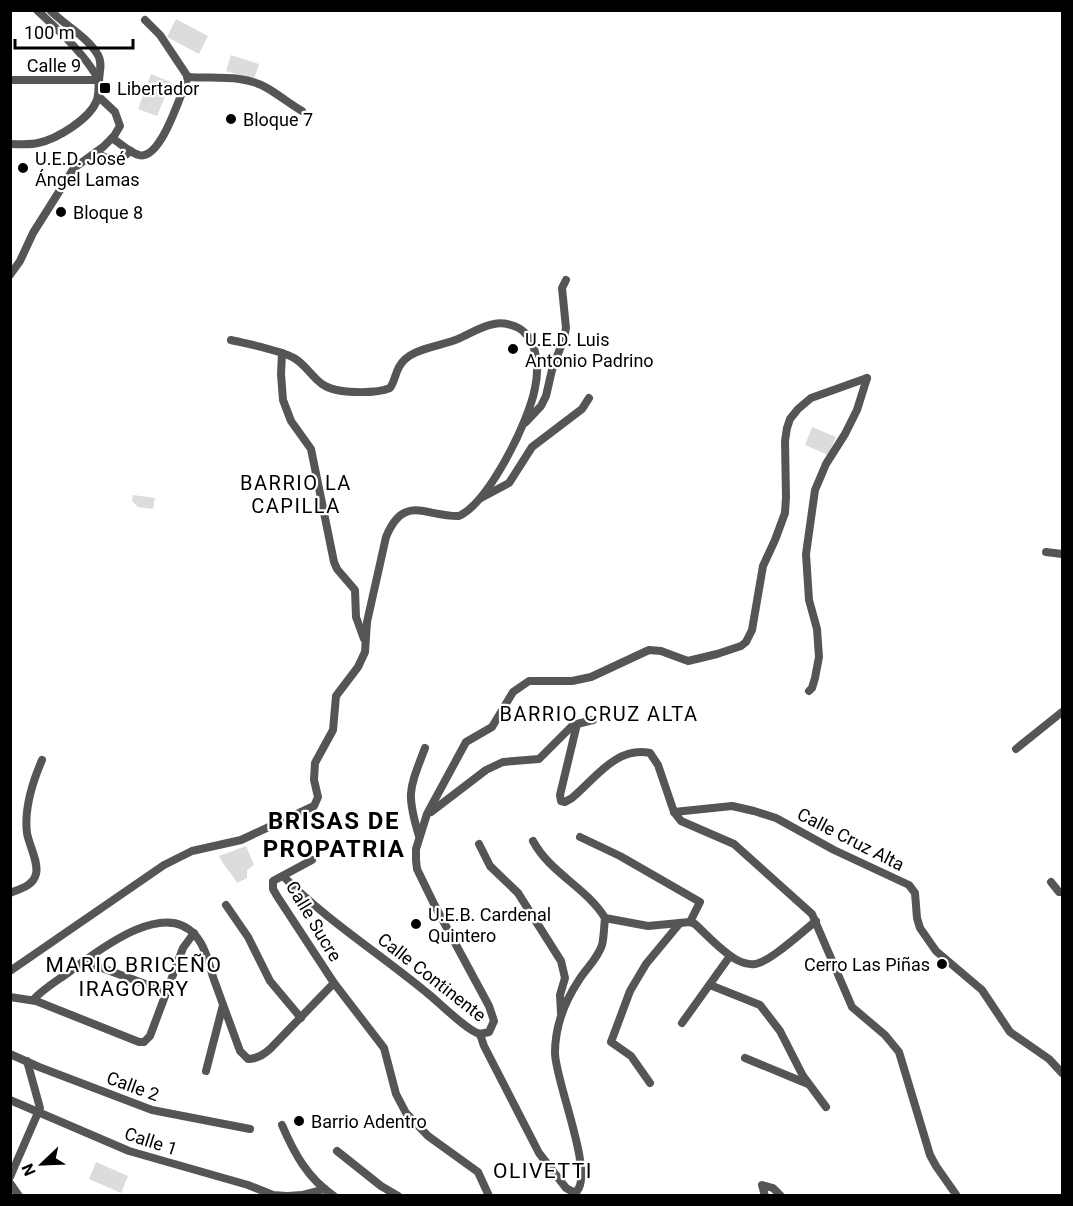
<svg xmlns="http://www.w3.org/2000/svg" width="1073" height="1206" viewBox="0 0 1073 1206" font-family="Roboto,sans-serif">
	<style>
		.green { fill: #dcdcdc }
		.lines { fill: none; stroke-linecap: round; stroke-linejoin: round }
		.minor { stroke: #555; stroke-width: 8 }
		.poi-dot { fill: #000; stroke: #fff; stroke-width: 2 }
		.labels { text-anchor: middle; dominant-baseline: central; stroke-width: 4.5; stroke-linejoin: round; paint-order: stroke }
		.street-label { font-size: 18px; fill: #000; stroke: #fff }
		.poi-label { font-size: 18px; fill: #000; stroke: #fff; text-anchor: start }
		.neighbourhood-label { font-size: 20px; letter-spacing: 1.5px; fill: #000; stroke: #fff }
		.quarter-label { font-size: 21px; letter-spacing: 1.5px; fill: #000; stroke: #fff }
		.district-label { font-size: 24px; font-weight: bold; letter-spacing: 1.5px; fill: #000; stroke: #fff }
	</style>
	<rect width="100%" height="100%" fill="#fff"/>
	<!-- green -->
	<g class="green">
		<path d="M176 19 208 36 199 54 167 37Z"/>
		<path d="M231 55 259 64 254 79 226 71Z"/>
		<path d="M151 74 171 82 157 116 138 109Z"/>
		<path d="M812 427 836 437 828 455 805 445Z"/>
		<path d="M133 495 155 498 153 509 138 507 132 501Z"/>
		<path d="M246 846 254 865 247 870V878L237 883C232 873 224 867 219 856Z"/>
		<path d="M96 1162 128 1176 121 1193 89 1179Z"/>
	</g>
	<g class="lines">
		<!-- minor -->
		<g class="minor">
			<path d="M37 10C60 32 83 52 99 80"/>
			<path d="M145 20 160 35 188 77"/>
			<path d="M188 77C213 79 244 74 267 88 279 95 290 104 302 111"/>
			<path d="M10 80H99"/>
			<path d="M112 138C120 143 130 153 139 155 161 161 181 93 188 77"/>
			<path d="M10 144C20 144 30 145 38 143 57 139 90 119 97 100 99 94 98 88 99 82 99 72 103 64 98 55 87 36 64 25 50 10"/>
			<path d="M96 152C109 162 119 161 131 151"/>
			<path d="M10 275 20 261 33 233 74 168 103 147 114 136 120 126 115 112 98 96"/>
			<path d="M282 353 281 374 283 400 291 421 311 449 334 562 337 569 355 590 356 617 364 639"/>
			<path d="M526 422 541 406 546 396 552 370 564 338 566 328 562 288 566 280"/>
			<path d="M481 498 509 483 532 447 582 409 589 398"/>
			<path d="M1046 552 1062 554"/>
			<path d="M809 691 812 688 815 678 819 657 817 629 809 600 806 554 815 490 826 464 845 434 857 410 867 378"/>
			<path d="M577 724 560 795 561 801 565 802 572 798C595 779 616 746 650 753L658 765 674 812 681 821 734 844 812 914 852 1007 885 1035 899 1052 930 1155 936 1166 957 1196"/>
			<path d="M1016 749 1062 712"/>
			<path d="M431 812 486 770 503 762 539 759 573 725 593 720"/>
			<path d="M674 812 732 806 754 811 776 818 834 850 909 885 915 893 917 918 920 928 936 951 982 990 1010 1032 1049 1059 1062 1073"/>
			<path d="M419 836C406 793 409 790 425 748"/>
			<path d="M580 837 620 856 700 902 690 922"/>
			<path d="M533 841C550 873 587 888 605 918"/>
			<path d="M479 844 490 866 518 893 561 961 565 978 560 995 561 1013"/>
			<path d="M312 860 273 881V889L277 896 334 983 384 1048 396 1094 406 1113 428 1136 478 1172 489 1196"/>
			<path d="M283 876C326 920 379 953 426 992 439 1002 467 1031 480 1034L489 1032 494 1021 489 1006 434 904 417 869 416 860V849L427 814 466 742 492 727 513 692 529 681H572L591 677 649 650 661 651 688 661 717 654 741 646 746 642 752 630 763 566 775 540 785 513 786 497 785 441 787 428 790 419 798 409 811 398 867 378"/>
			<path d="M1051 882 1059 892H1062"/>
			<path d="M10 893C20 889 33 886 36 874 39 863 29 845 27 833 24 810 33 781 42 760"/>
			<path d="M226 905 248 937 270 981 301 1018"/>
			<path d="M605 918 648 926 690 922 695 924C708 936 722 952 737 960 743 963 749 965 755 964 770 962 802 932 816 921"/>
			<path d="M83 961 167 992"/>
			<path d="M10 971 164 865 192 851 241 840 314 806 318 797 314 780 315 763 333 730 336 696 358 667 365 652 367 622 386 537C404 493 426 517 459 516 489 502 529 421 535 388 539 370 538 345 524 332 517 325 503 322 494 324 482 326 471 333 460 338 442 347 409 347 399 367 395 374 395 381 390 388 375 394 335 394 322 384 312 377 305 364 294 358 280 350 248 344 231 340"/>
			<path d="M710 985 760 1005 780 1031 803 1076 826 1107"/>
			<path d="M10 997 36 1001 139 1042H144L150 1036 183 948 194 933"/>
			<path d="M33 1000C45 987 59 980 73 969 99 950 164 899 195 935 205 946 209 963 213 977 222 1002 231 1026 240 1051L248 1059C257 1059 263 1055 270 1049L334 983"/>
			<path d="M682 1023 730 956"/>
			<path d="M480 1034 484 1046 539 1153 566 1188 573 1192 577 1191C594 1172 555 1080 555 1053 555 1027 565 1001 579 980 586 969 598 958 602 945 604 937 604 927 605 918"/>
			<path d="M10 1054 39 1067 152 1110 250 1129"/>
			<path d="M745 1058 808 1084"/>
			<path d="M206 1071 223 1005"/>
			<path d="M650 1083 631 1056 611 1042 630 991 646 964 680 923"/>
			<path d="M10 1100 129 1151 248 1185 273 1195 286 1196"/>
			<path d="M282 1125C294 1153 308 1179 334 1196"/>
			<path d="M337 1151 381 1186 398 1196"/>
			<path d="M10 1177 40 1108 27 1061"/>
			<path d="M10 1183 19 1196"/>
			<path d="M288 1196 302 1195 325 1189"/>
			<path d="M765 1196 762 1185 773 1188 781 1196"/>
		</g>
	</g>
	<!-- markers -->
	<g class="poi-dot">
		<rect x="99" y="82" width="12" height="12" rx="3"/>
		<circle cx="231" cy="119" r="6"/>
		<circle cx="23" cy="168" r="6"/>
		<circle cx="61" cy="212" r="6"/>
		<circle cx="513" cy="349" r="6"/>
		<circle cx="416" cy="924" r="6"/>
		<circle cx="942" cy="964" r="6"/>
		<circle cx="299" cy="1121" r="6"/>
	</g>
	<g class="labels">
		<!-- street labels -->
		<g class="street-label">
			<text x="54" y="65">Calle 9</text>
			<text transform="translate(851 839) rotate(27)">Calle Cruz Alta</text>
			<text transform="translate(314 921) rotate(59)">Calle Sucre</text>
			<text transform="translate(432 977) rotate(38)">Calle Continente</text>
			<text transform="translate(133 1086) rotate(20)">Calle 2</text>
			<text transform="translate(151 1141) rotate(18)">Calle 1</text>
		</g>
		<!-- poi labels -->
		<g class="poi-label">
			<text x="117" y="88">Libertador</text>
			<text x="243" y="119">Bloque 7</text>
			<text x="35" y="158">U.E.D. José<tspan x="35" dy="21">Ángel Lamas</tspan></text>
			<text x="73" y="212">Bloque 8</text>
			<text x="525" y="339">U.E.D. Luis<tspan x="525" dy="21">Antonio Padrino</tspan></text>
			<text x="428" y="914">U.E.B. Cardenal<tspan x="428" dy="21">Quintero</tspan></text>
			<text x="930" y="964" text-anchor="end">Cerro Las Piñas</text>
			<text x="311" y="1121">Barrio Adentro</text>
		</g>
		<!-- neighbourhood labels -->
		<g class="neighbourhood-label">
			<text x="296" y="483">BARRIO LA<tspan x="296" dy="23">CAPILLA</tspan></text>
			<text x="599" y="714">BARRIO CRUZ ALTA</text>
		</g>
		<!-- quarter labels -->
		<g class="quarter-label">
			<text x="134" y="965">MARIO BRICEÑO<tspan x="134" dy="24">IRAGORRY</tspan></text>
			<text x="543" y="1171">OLIVETTI</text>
		</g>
		<!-- district labels -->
		<g class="district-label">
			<text x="334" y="821">BRISAS DE<tspan x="334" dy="28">PROPATRIA</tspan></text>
		</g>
	</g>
	<!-- border -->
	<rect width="1073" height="1206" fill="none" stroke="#000000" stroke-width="24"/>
	<!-- north arrow -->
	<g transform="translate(42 1164) rotate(247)" stroke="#ffffff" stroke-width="4.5" paint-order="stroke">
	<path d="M0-4.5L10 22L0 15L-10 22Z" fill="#000000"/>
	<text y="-9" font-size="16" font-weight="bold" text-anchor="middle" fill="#000000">N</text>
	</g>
	<!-- scale -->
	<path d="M15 39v9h118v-9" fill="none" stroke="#000000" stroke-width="3"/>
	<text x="24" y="39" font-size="18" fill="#000000" stroke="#ffffff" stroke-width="4.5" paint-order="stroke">100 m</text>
</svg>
